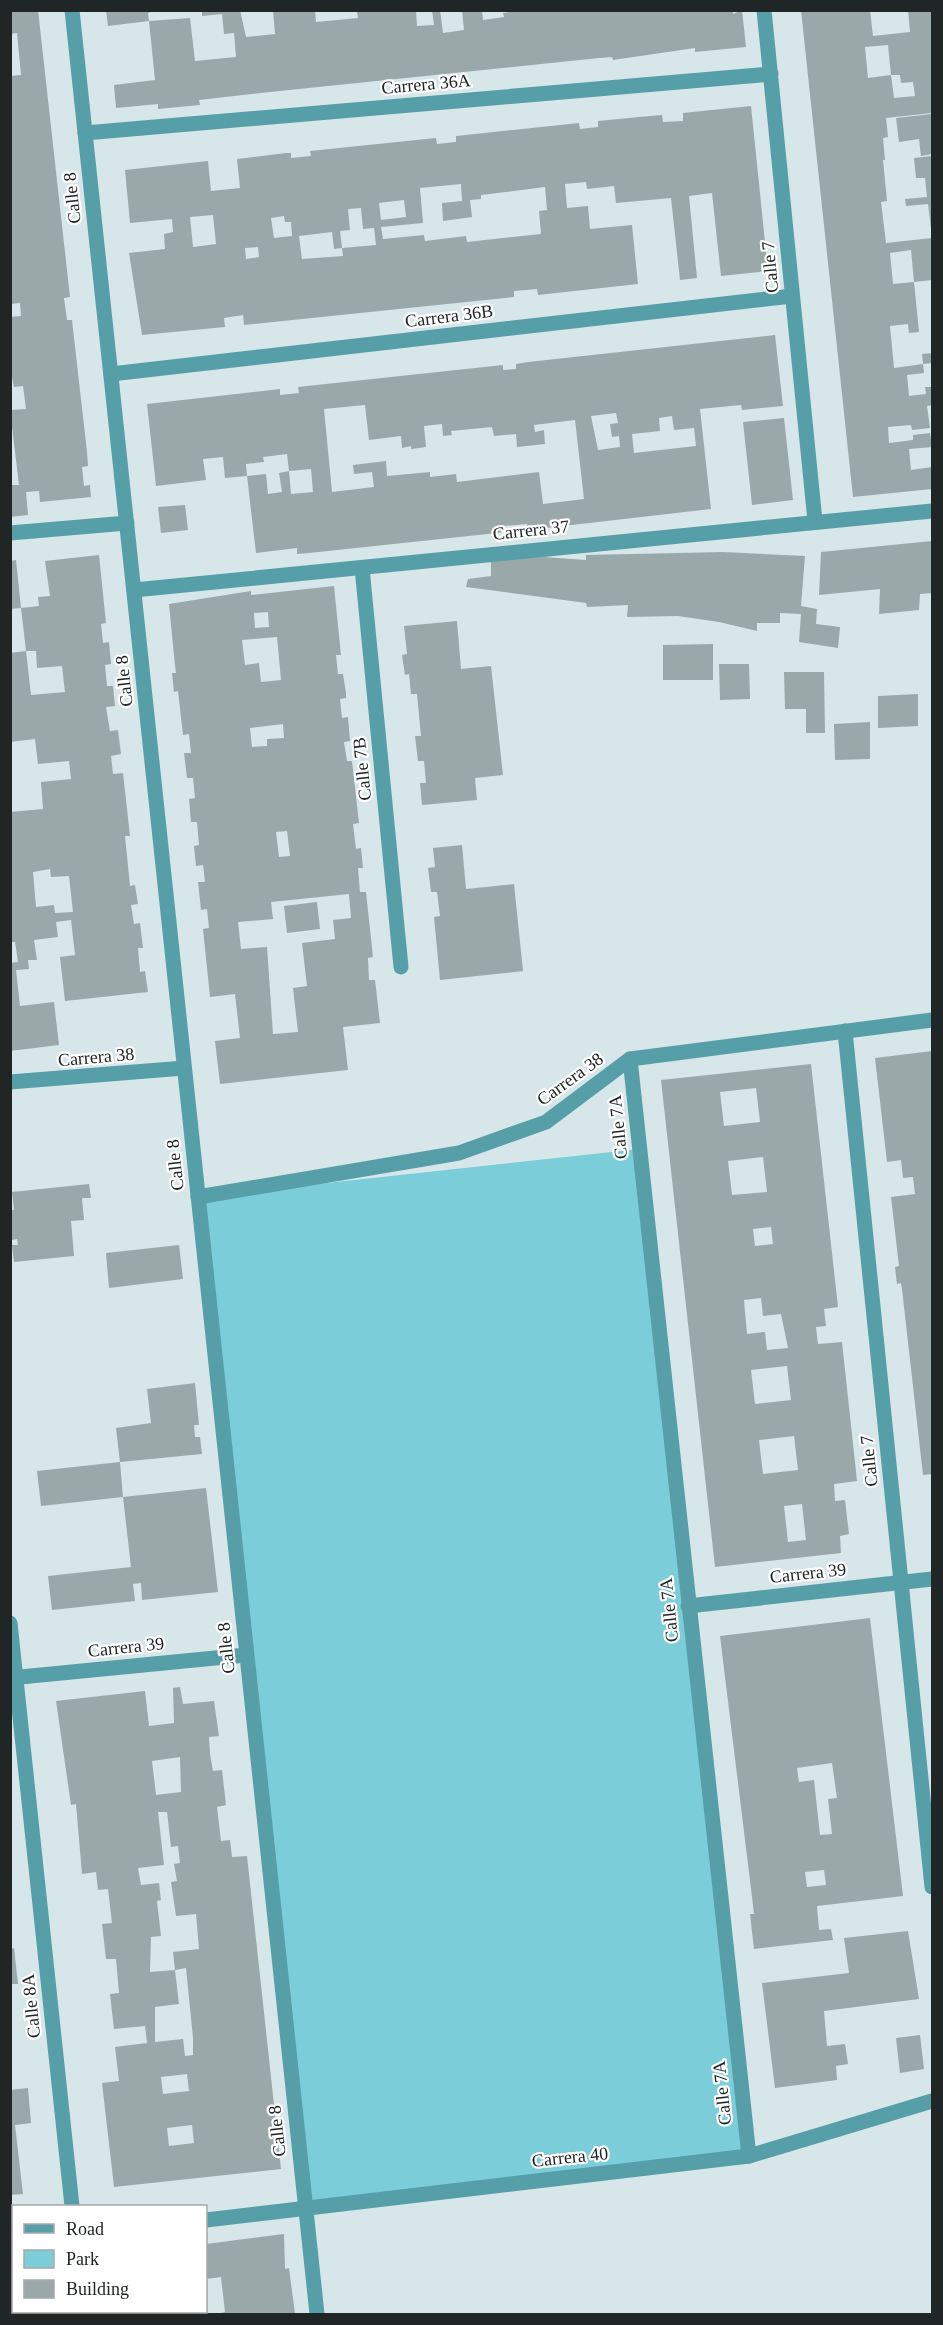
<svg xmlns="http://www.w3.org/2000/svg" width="943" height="2325" viewBox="0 0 943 2325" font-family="Georgia,serif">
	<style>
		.green { fill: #7acdd9 }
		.building { fill: #9aa8aa; fill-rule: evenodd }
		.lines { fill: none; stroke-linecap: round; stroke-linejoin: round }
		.street { stroke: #569fa9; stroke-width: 15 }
		.labels { text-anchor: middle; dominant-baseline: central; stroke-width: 4.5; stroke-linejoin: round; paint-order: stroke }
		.street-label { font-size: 18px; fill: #202626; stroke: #fff }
	</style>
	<rect width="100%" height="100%" fill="#d7e6e9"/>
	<!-- green -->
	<path class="green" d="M639 1149 749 2156 305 2206 198 1197Z"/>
	<!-- building -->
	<g class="building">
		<path d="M10 10H38L70 297 64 298 67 320H72L87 452 88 466 82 467 84 486 90 485 91 497 40 502 39 491 26 492 28 515 10 517V485H19L10 410 26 409 23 386 14 387 10 368V317L21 316 20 303 10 304V76L21 75 17 33 10 34Z"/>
		<path d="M106 10H156L148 13 149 21 190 18 195 61 236 57 234 33 224 34 222 14 202 16V10H240L246 37 275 34 273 10H315L316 22 358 18 357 12 371 10H416L417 26 434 25 432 10H440L443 33 464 30 462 10H482L483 20 504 17 503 13 524 10H733V14L742 10 746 47 695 52V48L613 60 612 57 599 58 270 92 199 100 200 105 158 109V104L116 108 114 85 155 80 149 21 108 26Z"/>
		<path d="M801 10H870L873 36 910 32 908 10H932V113L886 118 888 137 883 138 885 160H883L887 201 881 202 886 243 932 238V280L914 282 911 250 890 253 893 284 914 282 919 332 909 333 908 324 890 326 894 368 923 364 924 373 907 375 909 396 926 394 925 387H932V405L927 406 930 428 912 430 911 425 888 427 889 443 913 440V435L930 433 932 447 909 449 911 470 932 467V489L853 497ZM888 45 891 75H900L901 83 913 82 915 96 894 98 891 75 868 78 865 47Z"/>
		<path d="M751 106 768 271 721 276 712 193 689 196 697 278 680 280 671 198 616 203 614 186 587 189 586 182 565 184 567 208 588 206 590 229 632 225 638 284 538 295 537 289 514 291V297L244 325 243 315 224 318 225 327 142 335 129 253 165 249 164 234 173 232 172 219 130 223 125 170 208 161 211 191 240 188 237 159 286 153H291V158L311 156 310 151 436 138 437 144 456 142V136L579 123 580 129 598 127V121L639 117 662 115 663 122 683 121V113ZM461 184 462 201 442 203 443 221 472 217 470 200 481 199V195L545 187 547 210 539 211 541 234 467 242 466 236 425 241 424 235 383 239 381 227 423 223 420 188ZM404 200 406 217 381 220 379 203ZM361 208 363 229 374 228 376 245 342 248 343 256 302 259 299 236 332 232 334 249 342 248 340 231 350 230 348 209ZM213 215 216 244 193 247 190 217ZM284 216 285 222H291L292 236 274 238 271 218ZM258 247 259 257 246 259 245 248Z"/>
		<path d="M932 114V154L921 156 919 139 899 142 896 118Z"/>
		<path d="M932 156V229H931L928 204 906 206 905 199 927 197 925 178H916L914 158Z"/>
		<path d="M775 335 783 406 742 410 741 405 700 409 711 509 528 530 527 524 504 526V532L497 533 309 553 297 554V548L256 553 247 476 266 474 268 494 282 492 279 473 289 471 291 494 313 492 311 469 289 471 287 454 263 457 264 462 246 464 247 476 225 478 223 457 203 459 206 480 156 486 147 404 280 389V395L299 393 298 387 503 365V370L516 369V364L528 362ZM365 405 369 440 401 436 402 448 411 446V449L426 447 424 426 442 424 443 436 452 435 451 431 492 427 494 436 516 434 517 447 545 444 544 430 535 432 534 425 575 420 584 499 543 504 539 472 457 482 456 474 430 477V472L387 476 386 461 353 465 354 474 372 472 374 487 332 492 324 409ZM616 413 618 423 610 424 612 437 619 436 620 447 598 450 591 416ZM672 416 674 430 694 428 696 446 634 453 632 434 660 431 659 418Z"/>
		<path d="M932 353V363L923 364 922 354Z"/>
		<path d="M784 418 793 500 752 505 743 422Z"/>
		<path d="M185 505 188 530 161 533 158 507Z"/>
		<path d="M932 541V593L920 594 919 610 879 614 880 589 819 595 821 552Z"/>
		<path d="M723 552 805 556 801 606 817 609 816 624 840 627 838 648 799 642 801 614 780 613V623H757V631L719 622 678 616 627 617 628 605 587 607 586 603 466 587 468 579 491 576V559L544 557 586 560V555Z"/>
		<path d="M99 555 106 623 101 624 103 643 109 642 111 664 105 665 107 686H113L115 706 106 707 110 731 118 730 121 754 111 756 113 774 123 773 130 836H125L130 886 135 885 138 904 131 905 134 924 140 923 143 948H138L140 972 145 971 148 992 65 1001 60 957 75 955 71 920 56 922 58 937 34 940 37 960H28L29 969 16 970 20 1006 54 1002 59 1045 10 1051V963L18 962 15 942H10V812L43 809 41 782 71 779 69 761 38 764 35 739 10 742V653L26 651 31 695 65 692 62 666 37 668 36 651H26L21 608 39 606 38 597 50 596 45 561ZM50 869 51 877 69 876 73 912 55 913 54 905 36 907 33 872Z"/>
		<path d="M16 560 21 608 10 609V561Z"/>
		<path d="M334 586 341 655H336L338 674H343L346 693V698L340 699 342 718 348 717 350 741 344 742 347 761H352L359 823 353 824 356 849 361 848 363 868H358L360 892H366L373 957 368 958 369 980H375L380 1023 343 1027 348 1070 220 1084 215 1041 240 1038 235 994 210 997 203 929 209 928 207 909 201 910 198 882H205L203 865 196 866 194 846 199 845 197 822H191L189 799 195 798 193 778H187L184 753H191L189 734 183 735 178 691 174 692 172 673H176L175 666 169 604 251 591V595ZM268 612 269 627 255 628 254 613ZM277 637 281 680 261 682 259 663 245 665 242 640ZM283 724 284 738 267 739V746L252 747 250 728ZM287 831 290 856 279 857 276 832ZM349 894 351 918 333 920 335 939 302 943 307 986 293 988 298 1032 273 1034 267 947 241 949 238 922 273 919 271 902Z"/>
		<path d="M457 621 461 669 491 666 503 775 475 778 477 800 422 805 420 783H426L424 761H418L415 736H421L417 694H411L409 674 405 675 402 655 407 654 404 626Z"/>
		<path d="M713 644V680H663V645Z"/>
		<path d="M719 664H749L750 699 720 700Z"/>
		<path d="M784 672H824L825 733H806V709H785Z"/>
		<path d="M918 694V726L878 728V696Z"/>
		<path d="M870 722V759L835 760 834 724Z"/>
		<path d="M462 845 466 889 514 884 523 971 440 980 434 917 440 916 437 892H431L428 868 435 867 433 848Z"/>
		<path d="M317 902 320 929 287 933 284 906Z"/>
		<path d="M932 1051V1474L923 1475 902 1289 901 1283 897 1284 895 1267 899 1266 891 1197 915 1194 913 1177 903 1178 901 1160 887 1162 875 1058Z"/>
		<path d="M811 1064 838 1307 824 1309 826 1326 816 1327 818 1344 842 1342 857 1481 834 1484 835 1501 845 1500 849 1534 840 1536 841 1553 715 1567 661 1080ZM756 1088 760 1122 724 1126 720 1092ZM763 1157 767 1192 732 1195 728 1161ZM771 1227 773 1244 755 1246 753 1229ZM761 1298 763 1316 781 1314 788 1348 767 1350 765 1332 747 1334 744 1300ZM787 1366 791 1400 755 1404 751 1370ZM794 1436 798 1470 763 1474 759 1440ZM802 1504 806 1540 788 1542 784 1506Z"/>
		<path d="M89 1184 91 1198H82L84 1220 71 1221 74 1256 14 1262 12 1245H18L17 1239 12 1240 10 1232V1210H14L12 1192Z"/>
		<path d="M179 1245 183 1279 109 1288 106 1253Z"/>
		<path d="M195 1383 199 1425H194L195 1437H200L202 1454 120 1462 116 1428 151 1423 147 1389Z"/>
		<path d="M120 1462 123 1497 41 1506 37 1471Z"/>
		<path d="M206 1488 218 1592 142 1600 141 1583 133 1584 135 1601 52 1610 48 1576 131 1567 123 1497Z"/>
		<path d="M870 1618 903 1896 817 1906 819 1930 831 1929 833 1940 754 1949 750 1914H754L752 1897 720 1636ZM832 1763 837 1798 828 1799 832 1834 820 1835 814 1780 799 1782 797 1768ZM824 1870 826 1885 807 1887 805 1872Z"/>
		<path d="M180 1687 183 1704 214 1701 219 1736 209 1737 210 1754 213 1771 222 1770 226 1805 217 1807 221 1841 230 1840 232 1857 247 1856 281 2169 114 2187 102 2083 119 2081 115 2047 147 2043 145 2026 114 2029 110 1994 119 1993 116 1959H106L102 1924 112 1923 108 1889 98 1890 96 1872 82 1874 76 1804 71 1805 56 1701 145 1691 149 1726 174 1723 173 1688ZM180 1757 181 1792 156 1795 152 1761ZM158 1812H167L171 1847 178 1846 180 1863 174 1864 177 1881 171 1882 176 1916 196 1914 199 1949 173 1952 175 1970 186 1968 193 2038V2055L185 2056 183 2039 155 2042V2007L179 2004 175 1970 150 1972 151 1937 161 1936 157 1901 161 1900 159 1883 141 1885 138 1868 164 1865ZM187 2074 189 2091 163 2094 161 2077ZM192 2125 194 2143 169 2146 167 2128Z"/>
		<path d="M908 1931 919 1999 824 2011 827 2046 845 2044 848 2064 836 2066 837 2080 775 2088 762 1983 849 1973 844 1938Z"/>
		<path d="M14 1948 18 1984H10V1949Z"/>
		<path d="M920 2035 924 2069 900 2073 896 2038Z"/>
		<path d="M28 2088 31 2123 15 2125 23 2194 10 2195V2090Z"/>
		<path d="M284 2234 285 2269 289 2268 295 2314H216L225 2312 221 2277 206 2279V2244Z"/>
		<path d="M10 2263H14V2312H61V2314H10Z"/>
	</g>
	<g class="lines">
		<!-- street -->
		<g class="street">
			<path d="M72 10 317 2314"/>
			<path d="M764 10 815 521"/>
			<path d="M85 133 771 74"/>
			<path d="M111 374 792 296"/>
			<path d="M10 533 127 523"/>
			<path d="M362 568 401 967"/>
			<path d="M134 590 932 511"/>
			<path d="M845 1031 932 1887"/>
			<path d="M630 1059 749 2156"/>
			<path d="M10 1082 184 1068"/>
			<path d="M198 1197 459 1153 546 1122 630 1059 932 1020"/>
			<path d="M688 1606 932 1579"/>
			<path d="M10 1623 72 2206"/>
			<path d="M10 1678 246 1655"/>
			<path d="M206 2220 749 2156 932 2101"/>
			<path d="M10 2243H14"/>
			<path d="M83 2312V2314"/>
		</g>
	</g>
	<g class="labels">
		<!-- street labels -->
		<g class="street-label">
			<text transform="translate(426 84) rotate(-5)">Carrera 36A</text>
			<text transform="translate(72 198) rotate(-96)">Calle 8</text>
			<text transform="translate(770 267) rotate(-95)">Calle 7</text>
			<text transform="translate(449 316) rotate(-7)">Carrera 36B</text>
			<text transform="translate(531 530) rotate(-6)">Carrera 37</text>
			<text transform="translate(124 681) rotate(-96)">Calle 8</text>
			<text transform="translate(362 769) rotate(-96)">Calle 7B</text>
			<text transform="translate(96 1057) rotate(-5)">Carrera 38</text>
			<text transform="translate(570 1079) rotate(-36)">Carrera 38</text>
			<text transform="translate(618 1127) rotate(-96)">Calle 7A</text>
			<text transform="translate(175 1165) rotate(-96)">Calle 8</text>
			<text transform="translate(869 1461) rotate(-96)">Calle 7</text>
			<text transform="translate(808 1573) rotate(-6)">Carrera 39</text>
			<text transform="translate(669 1610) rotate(-96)">Calle 7A</text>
			<text transform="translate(126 1647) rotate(-6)">Carrera 39</text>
			<text transform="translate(226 1648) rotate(-96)">Calle 8</text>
			<text transform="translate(31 2006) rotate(-96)">Calle 8A</text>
			<text transform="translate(722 2093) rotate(-96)">Calle 7A</text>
			<text transform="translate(277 2131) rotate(-96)">Calle 8</text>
			<text transform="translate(570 2157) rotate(-6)">Carrera 40</text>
		</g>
	</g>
	<!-- border -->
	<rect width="943" height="2325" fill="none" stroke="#202626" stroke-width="24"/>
	<!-- legend -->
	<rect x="12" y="2205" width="195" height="108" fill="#ffffff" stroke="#a6a8a8" stroke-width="1.5"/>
	<rect x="24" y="2224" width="30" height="9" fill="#569fa9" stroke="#a6a8a8" stroke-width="1.5"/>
	<text x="66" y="2235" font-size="18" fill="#202626">Road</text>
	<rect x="24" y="2250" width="30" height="18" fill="#7acdd9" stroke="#a6a8a8" stroke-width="1.5"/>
	<text x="66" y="2265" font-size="18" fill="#202626">Park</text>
	<rect x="24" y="2280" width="30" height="18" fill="#9aa8aa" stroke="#a6a8a8" stroke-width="1.5"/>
	<text x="66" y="2295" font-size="18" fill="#202626">Building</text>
</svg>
